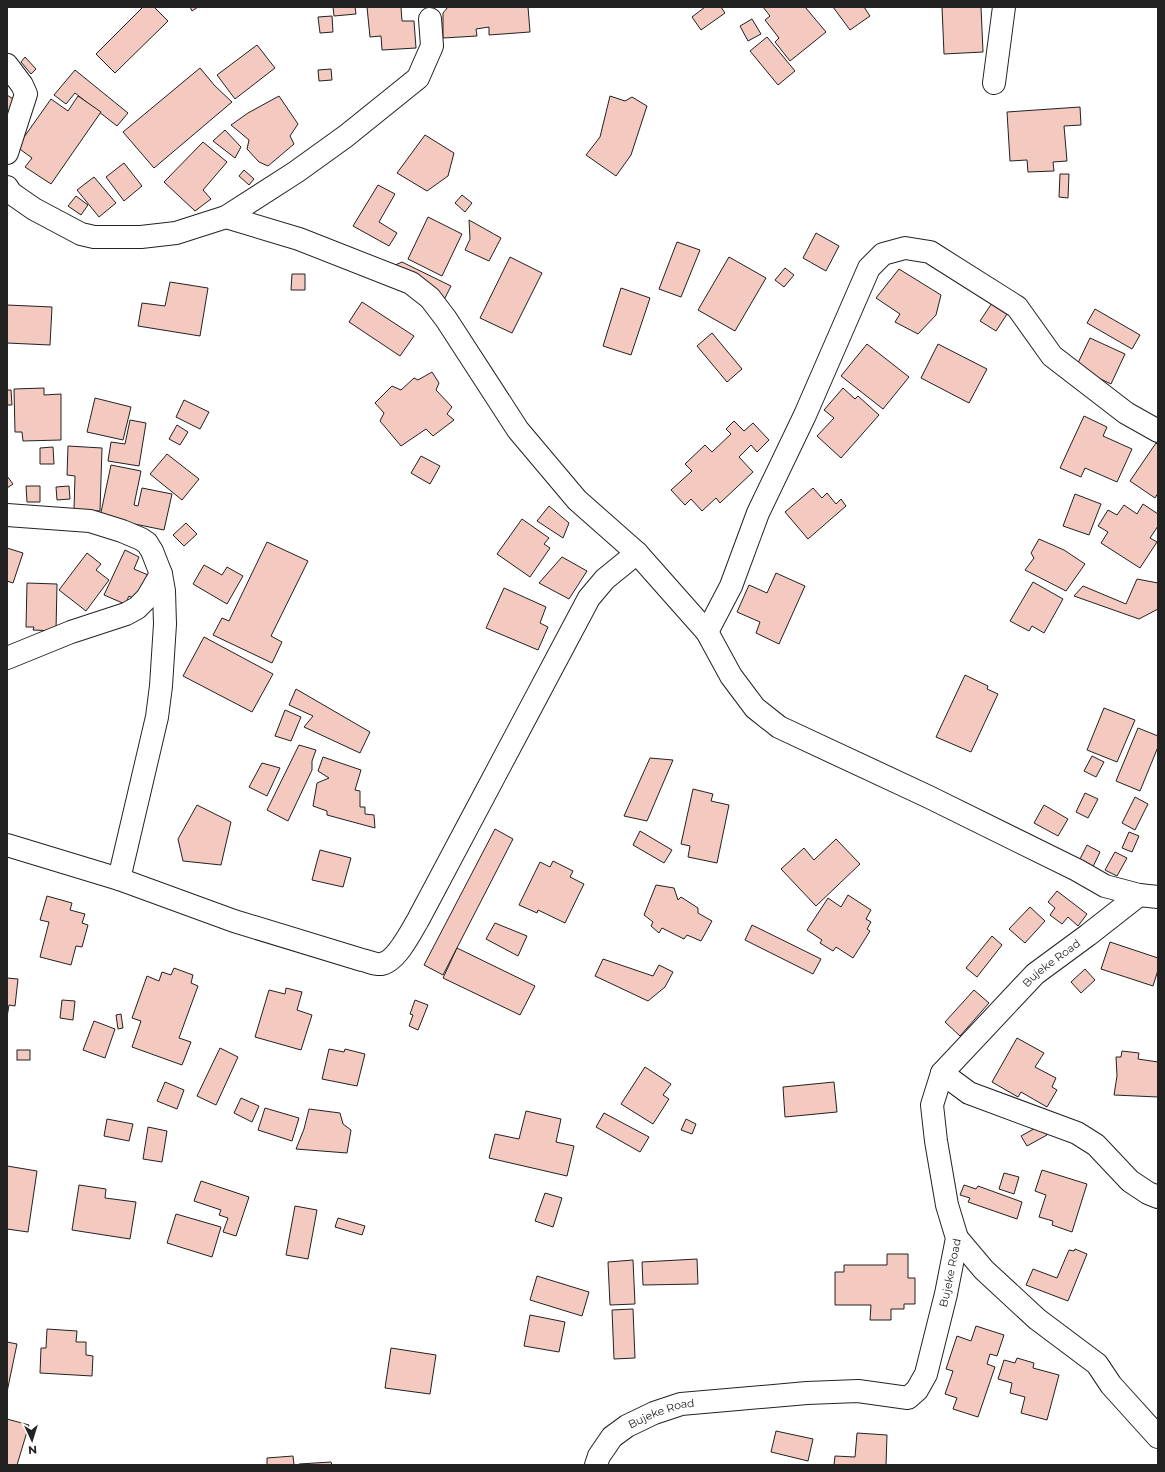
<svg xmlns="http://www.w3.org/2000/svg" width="1165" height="1472" viewBox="0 0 1165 1472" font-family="Montserrat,sans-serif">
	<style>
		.building { fill: #f3c9c0; stroke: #222 }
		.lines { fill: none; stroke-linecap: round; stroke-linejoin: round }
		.street-casing { stroke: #222; stroke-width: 24 }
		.street { stroke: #fff; stroke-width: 22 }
		.labels { text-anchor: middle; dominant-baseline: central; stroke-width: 3; stroke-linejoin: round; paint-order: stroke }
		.street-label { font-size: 11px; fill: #222; stroke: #fff }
	</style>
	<rect width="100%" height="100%" fill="#fff"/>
	<!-- building -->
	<g class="building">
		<path d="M143 7H154L168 21 115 73 96 54Z"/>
		<path d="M190 7H198L192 11Z"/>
		<path d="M333 7H355L356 14 334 16Z"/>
		<path d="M367 7H401L402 21H414L416 48 382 50 381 36 370 37Z"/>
		<path d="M448 7H528L530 32 489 35V27L476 29 477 36 443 38V13Z"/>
		<path d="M705 7H721L725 13 701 30 692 17Z"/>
		<path d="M763 7H805L826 32 790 61 775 42 779 38 765 20 770 16Z"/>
		<path d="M833 7H864L870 16 850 30Z"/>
		<path d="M942 7H981L983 52 944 54Z"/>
		<path d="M332 16 333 32 320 33 318 17Z"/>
		<path d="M752 19 761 34 748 41 740 26Z"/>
		<path d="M767 37 795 71 778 85 750 51Z"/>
		<path d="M257 45 275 68 235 99 217 75Z"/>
		<path d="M25 57 36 69 31 74 21 62Z"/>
		<path d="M200 68 215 86 232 102 154 168 123 132Z"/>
		<path d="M331 69 332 80 319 81 318 70Z"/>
		<path d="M75 70 128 113 117 126 75 93 66 104 54 95Z"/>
		<path d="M7 95 16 101 7 115Z"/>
		<path d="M78 96 101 112 51 184 25 167 32 158 17 147 51 99 68 111Z"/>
		<path d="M279 96 298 124 290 136 294 144 268 166 259 162 247 149 249 140 231 125 248 113Z"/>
		<path d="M610 96 625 101 632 97 647 106 631 155 616 176 586 155 600 137Z"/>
		<path d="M1080 107 1081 125 1064 126 1067 161 1053 162 1054 171 1028 172 1027 160 1010 161 1007 112Z"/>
		<path d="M225 130 241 147 235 158 213 141Z"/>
		<path d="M425 135 454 153 448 176 427 191 397 173Z"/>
		<path d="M203 142 227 162 203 190 211 199 195 211 164 182Z"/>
		<path d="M124 163 142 186 124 201 106 177Z"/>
		<path d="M244 170 254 179 249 185 239 176Z"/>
		<path d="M1060 174H1069L1068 198 1059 197Z"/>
		<path d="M94 177 116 203 99 217 77 190Z"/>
		<path d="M378 185 395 194 379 222 397 233 389 246 353 226Z"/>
		<path d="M462 195 472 203 465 212 455 203Z"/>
		<path d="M76 196 88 205 81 215 68 206Z"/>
		<path d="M428 217 462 234 442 276 408 259Z"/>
		<path d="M469 220 501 238 489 261 465 250 470 239Z"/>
		<path d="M816 233 839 246 826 271 803 258Z"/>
		<path d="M677 242 700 250 681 297 659 289Z"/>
		<path d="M510 257 542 273 512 333 480 318Z"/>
		<path d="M729 257 766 278 735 331 698 310Z"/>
		<path d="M402 262 451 286 444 300 393 266Z"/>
		<path d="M785 268 794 275 784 287 775 280Z"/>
		<path d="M899 269 941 295 936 315 918 334 895 322 900 314 876 298Z"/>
		<path d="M292 274H305V290H291Z"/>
		<path d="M170 282 208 288 200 336 138 326 142 303 165 306Z"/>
		<path d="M621 288 650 298 631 355 603 346Z"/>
		<path d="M994 300 1009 311 996 331 980 321Z"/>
		<path d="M362 302 414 336 400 356 349 322Z"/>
		<path d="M7 305 52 307 50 345 7 343Z"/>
		<path d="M1095 309 1140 335 1132 349 1087 323Z"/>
		<path d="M712 333 742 369 727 382 697 346Z"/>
		<path d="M1090 338 1125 354 1111 384 1076 367Z"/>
		<path d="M867 344 909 377 883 409 841 376Z"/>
		<path d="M938 344 987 369 969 403 921 378Z"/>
		<path d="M432 372 439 383 436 390 452 407 447 414 454 420 433 436 426 429 401 446 380 421 384 413 375 403 392 386 401 390 414 378 418 380Z"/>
		<path d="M44 388V395L61 394V440L23 441 22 432H15L14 389Z"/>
		<path d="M843 388 855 399 858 396 879 415 841 458 817 436 834 418 824 410Z"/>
		<path d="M7 390H11L12 405H7Z"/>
		<path d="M95 398 131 407 123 440 87 432Z"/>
		<path d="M184 400 209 412 200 429 176 417Z"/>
		<path d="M1084 416 1107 427 1103 436 1132 449 1117 482 1085 468 1081 477 1060 468Z"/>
		<path d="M130 420 146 423 139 466 108 461 111 442 125 444Z"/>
		<path d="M734 421 744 431 753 423 769 440 757 452 751 445 739 457 753 472 720 503 716 498 702 511 691 499 685 505 671 490 692 471 685 464 705 445 712 452 731 434 726 429Z"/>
		<path d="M177 425 188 432 180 445 169 439Z"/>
		<path d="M1156 443 1158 445V493L1155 498 1130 481Z"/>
		<path d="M68 446 102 448 100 511 74 510 75 476 67 475Z"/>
		<path d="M53 447 54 464H40V448Z"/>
		<path d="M167 454 199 479 182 500 150 474Z"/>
		<path d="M421 456 440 466 430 484 411 473Z"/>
		<path d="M111 465 141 471 134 505 138 506 142 488 172 494 164 530 100 517Z"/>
		<path d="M7 476 13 484 7 488Z"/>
		<path d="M26 486H40V502H27Z"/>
		<path d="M69 486 70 499 57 500 56 487Z"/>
		<path d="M813 488 822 498 827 493 836 504 841 499 846 506 808 539 785 512Z"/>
		<path d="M1075 494 1101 504 1089 535 1063 526Z"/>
		<path d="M1143 504 1158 514V526L1150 538 1157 542 1140 568 1101 543 1108 532 1098 526 1108 510 1117 515 1124 505 1137 514Z"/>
		<path d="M549 506 569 523 563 538 537 521Z"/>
		<path d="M522 519 549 538 544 544 550 548 530 577 497 554Z"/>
		<path d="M186 523 197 534 184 546 173 535Z"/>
		<path d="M1039 539 1064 550 1085 564 1066 591 1025 570 1034 558 1031 553Z"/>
		<path d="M267 542 308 561 271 636 282 642 272 663 213 635 222 618 229 621Z"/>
		<path d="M7 548 23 553 13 583 7 581Z"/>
		<path d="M125 550 139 557 134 569 148 575 137 600 129 596 125 604 104 595Z"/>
		<path d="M87 553 101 564 96 570 109 580 86 611 59 590Z"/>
		<path d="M562 557 587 571 569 599 539 583Z"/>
		<path d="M204 565 222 575 227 567 243 576 227 604 193 584Z"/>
		<path d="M776 573 805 586 779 644 756 633 760 622 737 612 749 585 767 593Z"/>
		<path d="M1137 579 1158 583V609L1139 619 1074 596 1083 586 1126 604Z"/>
		<path d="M1033 582 1063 599 1044 633 1032 626 1029 631 1010 621Z"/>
		<path d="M27 583 57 584 56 631 33 630 34 627H26Z"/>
		<path d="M504 588 546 607 540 623 548 627 538 650 486 628Z"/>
		<path d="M204 637 273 674 252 712 183 676Z"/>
		<path d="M965 675 988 686 987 689 998 694 971 752 936 737Z"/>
		<path d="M296 689 370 732 360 753 304 727 313 716 289 705Z"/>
		<path d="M1104 708 1135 720 1117 762 1087 750Z"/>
		<path d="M285 710 301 717 291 741 275 736Z"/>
		<path d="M1138 728 1158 736V747L1140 791 1116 781Z"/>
		<path d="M299 745 316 750 312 761V770L288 821 267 810Z"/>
		<path d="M1092 756 1104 762 1096 777 1084 771Z"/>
		<path d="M323 757 361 770 355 790 360 791V807H365V814L374 815 375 828 327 815V811L313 806 317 783 329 778 318 771Z"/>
		<path d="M650 758 673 760 647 821 624 816Z"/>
		<path d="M262 763 280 768 267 796 249 787Z"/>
		<path d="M693 789 713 794 711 801 729 805 717 863 688 857 690 846 681 844Z"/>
		<path d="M1085 793 1098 799 1088 818 1076 812Z"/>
		<path d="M1135 797 1148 804 1135 830 1122 823Z"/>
		<path d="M197 805 231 822 221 865 183 861 178 839Z"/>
		<path d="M1044 805 1068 819 1058 836 1034 823Z"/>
		<path d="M495 829 513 839 443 975 424 965Z"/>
		<path d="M640 831 672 850 664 863 633 845Z"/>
		<path d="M1129 832 1139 836 1132 852 1122 848Z"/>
		<path d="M836 839 860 864 816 906 781 869 804 848 814 860Z"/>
		<path d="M1087 845 1100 852 1091 871 1077 865Z"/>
		<path d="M320 850 351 858 343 887 312 880Z"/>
		<path d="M1115 852 1127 858 1117 876 1105 870Z"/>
		<path d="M553 861 573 871 570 877 584 884 565 923 538 910 537 913 519 905 540 862 550 867Z"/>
		<path d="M656 885 674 888 678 900 681 897 698 908V913L712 921 701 941 687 935 684 939 662 928 659 933 651 926 653 922 644 915Z"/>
		<path d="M1057 891 1087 914 1078 926 1068 917 1062 924 1050 915 1055 908 1048 902Z"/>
		<path d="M848 895 871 910 866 919 871 922 867 929 870 931 853 958 836 947 833 951 820 943 822 940 807 930 828 898 841 907Z"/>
		<path d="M47 896 72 903 70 910 85 914 82 923 88 925 82 947 76 946 71 965 40 957 49 922 40 920Z"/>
		<path d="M1030 907 1045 921 1025 943 1009 929Z"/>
		<path d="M495 923 527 936 518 956 486 939Z"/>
		<path d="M752 925 821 959 813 974 745 940Z"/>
		<path d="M992 936 1002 945 977 977 966 968Z"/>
		<path d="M1110 942 1158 958V970L1153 986 1101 969Z"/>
		<path d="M457 948 535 986 520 1015 443 978Z"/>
		<path d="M603 959 653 976 659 965 673 972 665 987 648 1001 595 976Z"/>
		<path d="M174 968 193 975 191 983 198 986 179 1038 191 1042 182 1065 132 1047 141 1021 132 1018 147 976 159 981 162 972 171 975Z"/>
		<path d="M1085 969 1095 980 1081 993 1071 982Z"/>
		<path d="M7 978 18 979 15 1006 9 1005 7 1017Z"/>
		<path d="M286 988 302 992 297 1010 312 1015 301 1050 255 1037 269 990 285 994Z"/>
		<path d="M974 990 989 1003 960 1036 945 1022Z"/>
		<path d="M62 1000 75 1001 73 1020 60 1018Z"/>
		<path d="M415 1000 428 1005 418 1030 409 1026 413 1015 410 1014Z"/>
		<path d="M121 1014 123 1028 118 1029 116 1015Z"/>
		<path d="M94 1021 115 1029 105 1058 83 1050Z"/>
		<path d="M1017 1038 1044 1053 1035 1067 1056 1078 1052 1087 1057 1090 1047 1107 1021 1092 1018 1097 992 1082Z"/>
		<path d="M220 1048 238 1057 216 1105 197 1096Z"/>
		<path d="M329 1049 344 1052 345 1049 365 1054 357 1086 322 1079Z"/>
		<rect x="17" y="1050" width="13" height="10"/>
		<path d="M1122 1051 1139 1053 1138 1059 1158 1062V1097L1114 1095 1117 1076 1116 1057H1121Z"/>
		<path d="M645 1067 671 1084 663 1095 669 1099 653 1124 621 1104Z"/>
		<path d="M165 1082 184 1090 177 1109 157 1101Z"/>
		<path d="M834 1082 837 1112 785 1117 783 1087Z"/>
		<path d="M241 1098 259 1106 252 1122 234 1113Z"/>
		<path d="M265 1108 299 1118 292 1141 258 1130Z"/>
		<path d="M309 1109 340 1113 343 1124 351 1130 347 1153 296 1149 304 1129Z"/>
		<path d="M526 1111 561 1119 556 1142 574 1146 567 1176 489 1158 495 1134 519 1139Z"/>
		<path d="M604 1113 649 1137 640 1152 596 1127Z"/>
		<path d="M107 1119 133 1124 129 1141 104 1136Z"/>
		<path d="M686 1119 696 1124 692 1134 681 1130Z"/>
		<path d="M1041 1125 1047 1135 1027 1146 1021 1136Z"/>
		<path d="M148 1127 167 1131 162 1162 143 1159Z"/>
		<path d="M7 1166 37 1171 28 1232 7 1229Z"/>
		<path d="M1042 1170 1087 1184 1072 1232 1052 1225 1053 1221 1039 1217 1046 1195 1035 1191Z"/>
		<path d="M1004 1173 1019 1177 1014 1194 999 1189Z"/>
		<path d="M201 1181 249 1197 236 1236 223 1232 228 1218 219 1215 221 1210 194 1201Z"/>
		<path d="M79 1185 106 1189 105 1198 136 1202 130 1239 72 1230Z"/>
		<path d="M964 1185 976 1189 978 1186 1022 1202 1017 1219 968 1202 970 1198 960 1195Z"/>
		<path d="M545 1193 562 1198 553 1227 535 1221Z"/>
		<path d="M295 1206 317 1210 308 1259 286 1255Z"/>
		<path d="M176 1214 221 1227 212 1257 167 1243Z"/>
		<path d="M338 1218 365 1226 362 1235 335 1227Z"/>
		<path d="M1075 1249 1087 1254 1068 1301 1026 1285 1033 1269 1057 1278 1069 1250 1074 1251Z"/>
		<path d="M887 1254H908V1278H915V1304H904V1309H891V1320H870L871 1305H835V1272H844V1265H887Z"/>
		<path d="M697 1259 698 1284 643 1285 642 1262Z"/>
		<path d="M633 1260 635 1304 610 1305 608 1262Z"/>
		<path d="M537 1276 589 1292 582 1316 530 1300Z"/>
		<path d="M633 1309 635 1358 614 1359 612 1310Z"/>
		<path d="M530 1315 565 1322 559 1352 524 1346Z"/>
		<path d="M976 1326 1004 1335 997 1356 990 1354 987 1364 995 1367 978 1417 953 1409 957 1398 945 1394 953 1371 946 1369 957 1336 971 1341Z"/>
		<path d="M47 1329 77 1331 76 1342H86V1355L93 1356 92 1376 40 1373 41 1348H46Z"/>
		<path d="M7 1342 17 1344 7 1392Z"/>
		<path d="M391 1348 436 1355 430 1394 385 1388Z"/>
		<path d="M1017 1358 1034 1363 1033 1368 1059 1375 1047 1420 1021 1413 1025 1397 1010 1393 1012 1383 998 1379 1004 1360 1015 1363Z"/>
		<path d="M7 1419 29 1425 17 1465H7Z"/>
		<path d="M776 1431 813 1439 808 1461 771 1452Z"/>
		<path d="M857 1433 887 1435 886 1465H834L835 1456 855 1457Z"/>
		<path d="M293 1456 294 1465H267V1458Z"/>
		<path d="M331 1462 332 1465H299V1464Z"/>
	</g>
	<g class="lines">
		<!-- street casing -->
		<g class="street-casing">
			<g id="street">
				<path d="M7 65 22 85 26 94 7 153"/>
				<path d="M994 83 1004 7"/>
				<path d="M7 187 11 193 34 209 81 234 94 237H141L176 233 226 217 299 239 411 283 430 298 446 319 518 430 577 500 637 553 707 632 731 676 755 708 779 727 929 797 1077 870 1105 886 1139 895 1158 897"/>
				<path d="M226 217 296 172 346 136 418 78 432 46 430 19"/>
				<path d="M7 515 90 521 122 531 141 539 147 543 152 551 161 574 164 591 165 624 161 686 157 717 119 879"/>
				<path d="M707 632 731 586 758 513 805 415 869 268 883 254 905 248 930 252 1017 307 1052 356 1126 413 1158 431"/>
				<path d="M7 658 71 632 126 614 137 608 147 598 161 574"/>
				<path d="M7 845 119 879 234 921 362 960C368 961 376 965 381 964 396 962 411 932 418 920L589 598 605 579 637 553"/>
				<path d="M942 1073 969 1093 1077 1133 1096 1145 1130 1181 1148 1193 1158 1197"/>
				<path d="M957 1238 984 1270 1037 1319 1097 1364 1111 1385 1158 1437"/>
				<path id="s1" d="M596 1465 599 1456 612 1437 627 1426 654 1413 681 1404 807 1393 858 1391 908 1398 917 1390 926 1374 946 1294 957 1238 947 1205 936 1141 932 1105 942 1073 1035 974 1088 935 1139 895"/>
			</g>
		</g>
		<!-- street -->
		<use href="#street" class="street"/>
	</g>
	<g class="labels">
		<!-- street labels -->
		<g class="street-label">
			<text stroke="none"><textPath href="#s1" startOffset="832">Bujeke Road</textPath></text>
			<text stroke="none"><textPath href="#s1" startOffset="472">Bujeke Road</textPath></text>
			<text stroke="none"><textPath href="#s1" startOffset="88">Bujeke Road</textPath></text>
		</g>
	</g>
	<!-- border -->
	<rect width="1165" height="1472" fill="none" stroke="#222222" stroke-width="16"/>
	<!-- north arrow -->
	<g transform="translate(32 1440) rotate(176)" stroke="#ffffff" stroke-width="3" paint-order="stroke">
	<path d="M0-3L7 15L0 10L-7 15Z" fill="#222222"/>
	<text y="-6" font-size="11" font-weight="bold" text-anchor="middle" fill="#222222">N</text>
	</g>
</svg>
